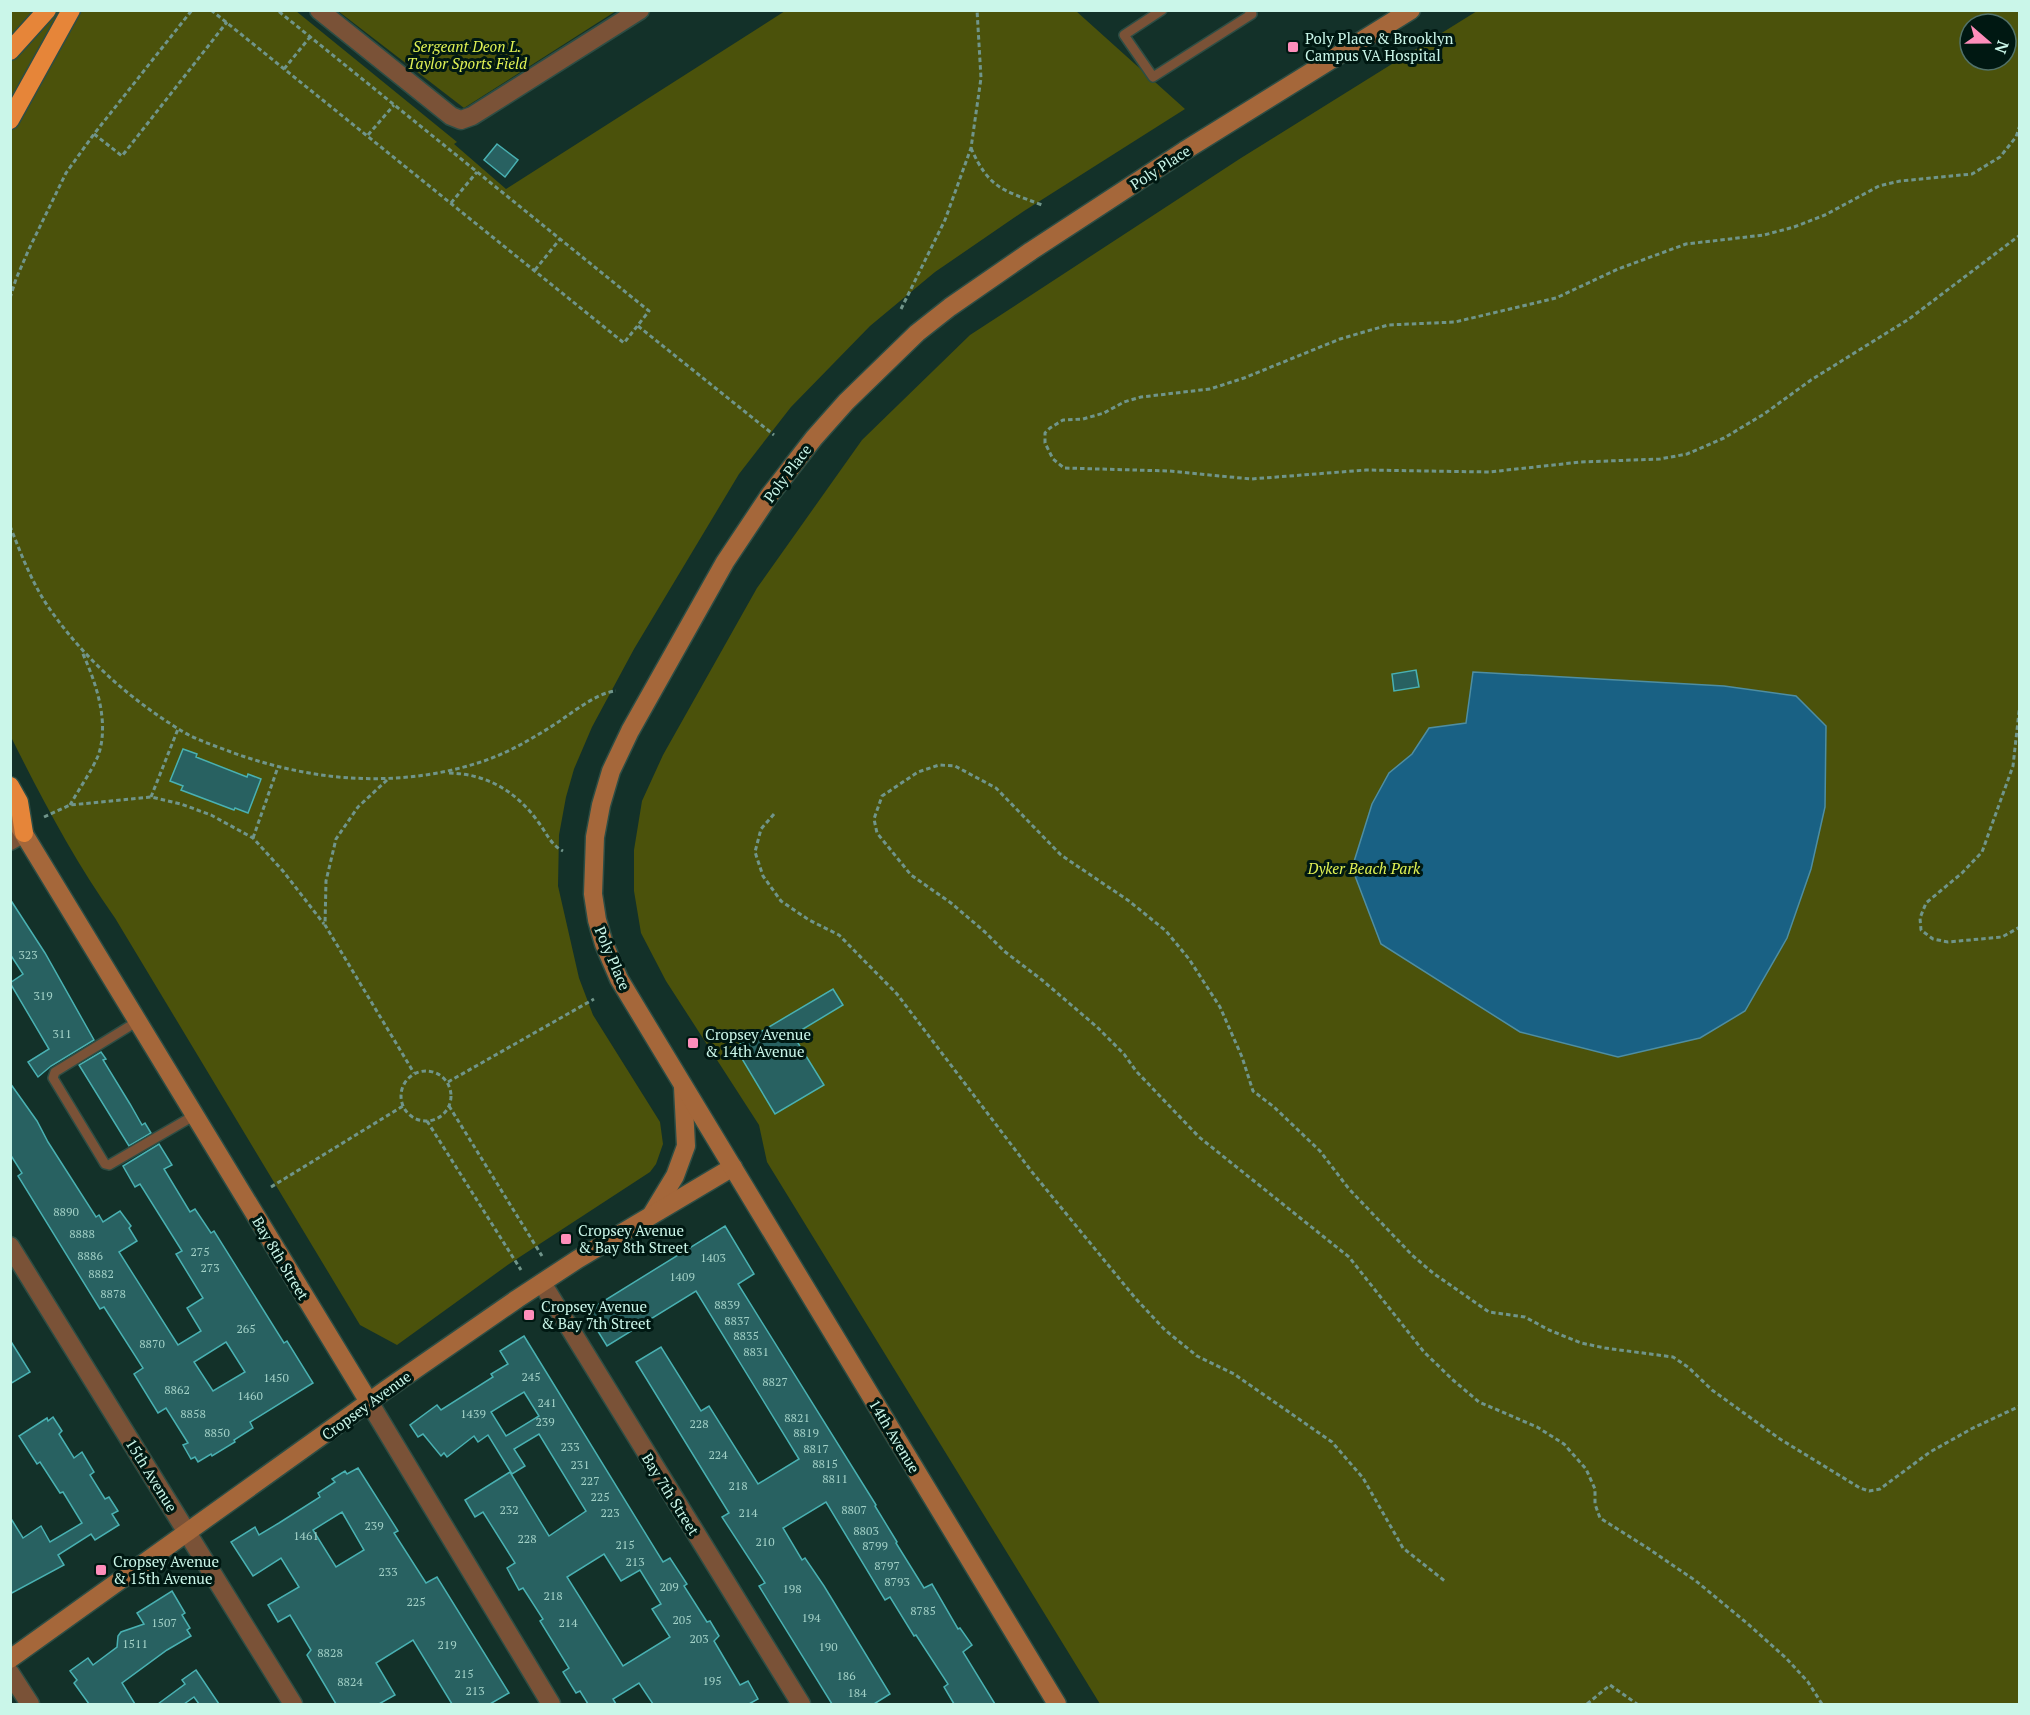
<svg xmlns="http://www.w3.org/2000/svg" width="2030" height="1715" viewBox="0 0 2030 1715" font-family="'PT Serif',serif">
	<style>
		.green { fill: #4b520b; fill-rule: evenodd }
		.water { fill: #196184; stroke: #4e8ea2; stroke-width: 1.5 }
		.building { fill: #286161; stroke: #49b1b2; stroke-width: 1.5; fill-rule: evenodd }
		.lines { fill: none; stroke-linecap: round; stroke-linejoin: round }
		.service-casing { stroke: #2d4d44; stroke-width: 12 }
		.minor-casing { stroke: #2d4d44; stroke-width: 21 }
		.secondary-casing { stroke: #2d4d44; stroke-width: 21 }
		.motorway-casing { stroke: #2d4d44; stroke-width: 21 }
		.path { stroke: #70958a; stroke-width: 3; stroke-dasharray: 4.5 3; stroke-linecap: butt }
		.service { stroke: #7a5237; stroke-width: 9 }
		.minor { stroke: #7a5237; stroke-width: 18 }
		.secondary { stroke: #a5673a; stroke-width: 18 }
		.motorway { stroke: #e68539; stroke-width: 18 }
		.poi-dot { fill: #fe8ebb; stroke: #001812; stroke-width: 2 }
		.labels { text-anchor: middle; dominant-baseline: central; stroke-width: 6; stroke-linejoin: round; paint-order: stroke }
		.number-label { font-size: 12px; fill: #a2d1c7 }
		.poi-label { font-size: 15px; fill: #caf6e9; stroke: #001812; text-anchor: start }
		.park-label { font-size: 15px; font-style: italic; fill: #e0f254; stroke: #001812 }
		.street-label { font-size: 15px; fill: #caf6e9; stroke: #001812 }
	</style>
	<rect width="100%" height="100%" fill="#133129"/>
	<!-- green -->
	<g class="green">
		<path d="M11 11H296L457 142 454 144 506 189 785 11H1076L1185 109 1024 211 935 272 870 326 791 407 739 474 634 649 592 727 574 769 566 797 559 835 558 886 579 978 593 1015 660 1122 663 1144 656 1164 650 1172 509 1264 397 1345 360 1325 115 918C74 860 42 799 11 737Z"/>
		<path d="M338 11H616L464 108Z"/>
		<path d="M1477 11H2019V1704H1100L767 1162 759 1125 666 981 641 933 634 891V850L642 801 663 755 757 588 862 440 970 335 1241 158ZM1970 24H2006V60H1970Z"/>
	</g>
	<!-- water -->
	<path class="water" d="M1473 672 1724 686 1796 696 1826 726 1825 807 1811 869 1787 938 1745 1011 1700 1038 1618 1057 1520 1032 1381 944 1352 868 1372 804 1389 773 1412 754 1429 728 1466 723Z"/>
	<!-- building -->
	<g class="building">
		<path d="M497 144 518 160 505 177 484 160Z"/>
		<path d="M1416 670 1419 687 1394 691 1392 674Z"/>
		<path d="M183 749 197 754 196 757 247 777 248 774 261 779 248 813 235 808 234 810 181 790 183 786 170 781Z"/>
		<path d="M10 899 45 953 94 1040 51 1066 38 1077 28 1062 49 1049 10 983 23 974 10 954Z"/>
		<path d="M833 989 843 1005 793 1035 824 1085 775 1114 735 1047Z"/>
		<path d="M101 1052 106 1059 103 1060 130 1104 142 1125 145 1123 151 1133 129 1146 79 1065Z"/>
		<path d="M10 1083 37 1121 48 1142 96 1217 99 1215 103 1222 120 1211 131 1226 129 1228 137 1241 119 1252 178 1345 201 1331 187 1308 203 1298 176 1254 182 1251 140 1184 135 1187 123 1166 159 1144 172 1165 164 1169 190 1212 195 1209 211 1233 214 1231 284 1343 287 1341 313 1383 250 1422 253 1428 234 1440 235 1442 212 1456 211 1454 198 1462 195 1457 191 1459 183 1445 188 1443 166 1408 158 1413 134 1374 143 1368 104 1307 100 1309 18 1176 22 1173 10 1154ZM226 1342 245 1372 213 1391 194 1362Z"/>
		<path d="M725 1226 754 1274 738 1284 876 1505 875 1506 897 1542 896 1543 924 1588 932 1584 958 1629 960 1628 972 1645 963 1652 995 1704H954L944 1687 948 1684 916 1635 914 1636 890 1597 885 1600 826 1502 783 1528 802 1560 805 1558 824 1586 890 1694 874 1704H832L759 1586 765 1583 722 1517 729 1513 636 1362 661 1347 701 1411 709 1406 758 1484 799 1459 696 1291 607 1346 586 1312Z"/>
		<path d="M524 1336 663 1562 670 1558 687 1584 684 1586 707 1622 710 1621 719 1636 714 1641 740 1685 748 1681 758 1699 749 1704H653L639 1683 613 1699 616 1704H588L580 1691 576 1693 563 1672 569 1668 540 1621 543 1619 523 1588 519 1590 507 1568 515 1563 483 1512 475 1517 465 1500 510 1472 549 1536 586 1511 539 1434 514 1449 525 1466 512 1474 488 1435 478 1442 474 1436 447 1457 444 1453 441 1456 423 1434 418 1437 410 1425 437 1405 441 1410 493 1377 491 1374 508 1364 500 1351ZM524 1392 539 1416 506 1436 491 1412ZM604 1554 621 1581 640 1570 661 1604 652 1609 670 1637 623 1666 567 1577Z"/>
		<path d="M10 1340 30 1372 10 1384Z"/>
		<path d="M53 1417 62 1431 59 1434 74 1458 82 1452 94 1472 90 1475 105 1499 109 1497 118 1511 112 1514 119 1525 95 1540 91 1534 58 1555 64 1565 10 1594V1517L23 1538 41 1526 50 1542 82 1523 63 1492 60 1493 40 1462 37 1464 19 1436 47 1418 48 1421Z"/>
		<path d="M358 1468 398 1531 394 1533 426 1583 437 1577 509 1693 490 1704H452L413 1640 376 1663 395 1695 379 1704H336L307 1655 311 1650 290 1615 278 1622 268 1605 299 1587 281 1558 253 1576 231 1542 255 1527 259 1535 279 1523 320 1497 318 1493 335 1482 332 1479 345 1471 347 1474ZM342 1512 364 1550 336 1567 313 1530Z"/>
		<path d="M172 1591 185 1613 182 1615 190 1628 187 1630 191 1636 167 1650 122 1683 135 1704H89L74 1683 77 1680 70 1671 88 1658 93 1665 117 1647 118 1636 121 1632 144 1624 137 1613Z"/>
		<path d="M196 1670 219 1704H199L194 1697 184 1704H158L185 1684 182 1680Z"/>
	</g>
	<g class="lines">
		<!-- service casing -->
		<g class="service-casing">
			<g id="service">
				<path d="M1162 10 1124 35 1153 77 1252 14 1249 10"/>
				<path d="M138 1021 55 1072 53 1078 105 1164 109 1165 195 1115"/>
			</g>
		</g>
		<!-- minor casing -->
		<g class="minor-casing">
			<g id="minor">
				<path d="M319 10 451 116 461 120 472 116 640 10"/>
				<path d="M10 841 24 833"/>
				<path d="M10 1246 293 1704"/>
				<path d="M542 1283 801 1704"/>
				<path d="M369 1402 551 1704"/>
				<path d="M10 1673 30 1704"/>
			</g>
		</g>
		<!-- secondary casing -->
		<g class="secondary-casing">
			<g id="secondary">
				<path d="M10 811 369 1402"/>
				<path d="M652 1214 675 1176 686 1146 683 1087"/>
				<path d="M10 1659 387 1389 517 1299 578 1259 733 1167"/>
				<path d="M1057 1704 619 979 604 944 597 920 593 894 595 837 601 805 611 771 630 731 725 562 769 496 814 438 846 402 917 333 950 307 1031 251 1184 151 1411 10"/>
			</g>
		</g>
		<!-- motorway casing -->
		<g class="motorway-casing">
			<g id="motorway">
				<path d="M10 51 47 10"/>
				<path d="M10 120 71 10"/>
				<path d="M10 786 19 802 24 833"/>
			</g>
		</g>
		<!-- path -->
		<g class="path">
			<path d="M211 10 624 343 649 311 277 10"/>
			<path d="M284 69 310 37"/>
			<path d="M2020 125 2016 137 2000 157 1972 174 1900 181 1879 186 1825 215 1794 227 1764 235 1686 244 1618 269 1556 298 1455 322 1388 325 1340 339 1244 378 1210 389 1141 397 1124 402 1104 413 1083 419 1063 420 1050 428 1045 433V443L1053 459 1064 468 1169 471 1251 479 1366 470 1489 472 1581 462 1660 459 1687 454 1724 438 1764 414 1811 380 1909 319 2020 235"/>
			<path d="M94 134 122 156 227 22"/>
			<path d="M368 135 394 105"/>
			<path d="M971 148C989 189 1003 190 1042 205"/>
			<path d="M451 203 477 172"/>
			<path d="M535 270 560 239"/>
			<path d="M10 298 16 279 29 249 66 173 94 134 192 10"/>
			<path d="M901 309 945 220 971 148 981 78 977 10"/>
			<path d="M638 326 774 435"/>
			<path d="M10 526C21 554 32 583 49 608 83 657 126 696 177 728 193 739 213 745 231 752 313 782 400 789 484 761 507 753 528 741 549 728 566 718 596 692 616 691"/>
			<path d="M2020 703 2013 766 1982 852 1962 873 1926 903 1920 918 1921 930 1933 939 1948 942 2002 937 2020 927"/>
			<path d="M449 773C488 774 517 792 539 823 547 834 551 845 563 851"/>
			<path d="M387 780 358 807 336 839 326 881 325 925 414 1073"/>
			<path d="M151 797 178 729"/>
			<path d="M70 805C79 789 91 772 98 756 110 723 96 682 82 652"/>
			<path d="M774 814 761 829 755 852 763 876 781 901 809 920 839 935 897 994 1032 1172 1136 1299 1165 1330 1197 1356 1234 1374 1332 1442 1363 1478 1403 1548 1446 1582"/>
			<path d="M44 817 70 805 151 797 181 804 211 815 253 838 283 871 324 924"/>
			<path d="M253 838 278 767"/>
			<circle cx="426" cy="1096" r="25"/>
			<path d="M448 1082 594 999"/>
			<path d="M449 1106 542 1256"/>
			<path d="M427 1121 521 1270"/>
			<path d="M271 1187 403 1106"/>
			<path d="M1587 1704 1610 1685 1637 1704"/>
			<path d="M1822 1704 1808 1682 1786 1658 1748 1624 1696 1581 1646 1547 1600 1518 1595 1504V1489L1586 1469 1564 1444 1537 1427 1479 1402 1453 1380 1424 1352 1349 1257 1199 1137 1136 1071 1124 1054 1097 1027 1042 980 1004 951 985 932 951 903 911 875 877 833 874 819 882 796 918 772 939 765 955 766 996 788 1061 855 1129 901 1166 931 1189 959 1220 1007 1242 1057 1253 1091 1274 1107 1320 1151 1349 1189 1412 1255 1433 1273 1489 1312 1525 1317 1549 1330 1581 1343 1605 1348 1673 1357 1688 1367 1712 1390 1780 1439 1860 1488 1869 1491 1880 1489 1930 1452 1973 1428 2020 1406"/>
		</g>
		<!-- service -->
		<use href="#service" class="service"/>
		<!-- minor -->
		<use href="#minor" class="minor"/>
		<!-- secondary -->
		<use href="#secondary" class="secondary"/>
		<!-- motorway -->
		<use href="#motorway" class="motorway"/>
	</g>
	<!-- markers -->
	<g class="poi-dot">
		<rect x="1287" y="41" width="12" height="12" rx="3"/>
		<rect x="687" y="1037" width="12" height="12" rx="3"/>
		<rect x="560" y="1233" width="12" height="12" rx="3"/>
		<rect x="523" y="1309" width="12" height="12" rx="3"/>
		<rect x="95" y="1564" width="12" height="12" rx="3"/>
	</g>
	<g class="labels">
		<!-- number labels -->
		<g class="number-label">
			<text x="28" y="954">323</text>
			<text x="43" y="995">319</text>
			<text x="62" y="1033">311</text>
			<text x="66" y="1211">8890</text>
			<text x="82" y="1233">8888</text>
			<text x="200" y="1251">275</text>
			<text x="90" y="1255">8886</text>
			<text x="713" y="1257">1403</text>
			<text x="210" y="1267">273</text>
			<text x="101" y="1273">8882</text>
			<text x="682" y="1276">1409</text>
			<text x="113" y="1293">8878</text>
			<text x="727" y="1304">8839</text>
			<text x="737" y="1320">8837</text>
			<text x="246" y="1328">265</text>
			<text x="746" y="1335">8835</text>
			<text x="152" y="1343">8870</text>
			<text x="756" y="1351">8831</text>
			<text x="531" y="1376">245</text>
			<text x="276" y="1377">1450</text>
			<text x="775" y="1381">8827</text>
			<text x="177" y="1389">8862</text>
			<text x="250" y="1395">1460</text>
			<text x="547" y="1402">241</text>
			<text x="193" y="1413">8858</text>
			<text x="473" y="1413">1439</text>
			<text x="797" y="1417">8821</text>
			<text x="545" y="1421">239</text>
			<text x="699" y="1423">228</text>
			<text x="217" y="1432">8850</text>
			<text x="806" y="1432">8819</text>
			<text x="570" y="1446">233</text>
			<text x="816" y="1448">8817</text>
			<text x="718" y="1454">224</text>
			<text x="825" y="1463">8815</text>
			<text x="580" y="1464">231</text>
			<text x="835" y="1478">8811</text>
			<text x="590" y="1480">227</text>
			<text x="738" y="1485">218</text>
			<text x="600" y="1496">225</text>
			<text x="509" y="1509">232</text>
			<text x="854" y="1509">8807</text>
			<text x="610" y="1512">223</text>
			<text x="748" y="1512">214</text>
			<text x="374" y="1525">239</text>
			<text x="866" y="1530">8803</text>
			<text x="306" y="1535">1461</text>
			<text x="527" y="1538">228</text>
			<text x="765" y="1541">210</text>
			<text x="625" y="1544">215</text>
			<text x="875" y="1545">8799</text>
			<text x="635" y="1561">213</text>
			<text x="887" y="1565">8797</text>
			<text x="388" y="1571">233</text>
			<text x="897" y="1581">8793</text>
			<text x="669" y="1586">209</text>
			<text x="792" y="1588">198</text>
			<text x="553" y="1595">218</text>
			<text x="416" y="1601">225</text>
			<text x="923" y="1610">8785</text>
			<text x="811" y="1617">194</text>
			<text x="682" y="1619">205</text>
			<text x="164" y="1622">1507</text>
			<text x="568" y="1622">214</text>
			<text x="699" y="1638">203</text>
			<text x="135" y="1643">1511</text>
			<text x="447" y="1644">219</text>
			<text x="828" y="1646">190</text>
			<text x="330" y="1652">8828</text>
			<text x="464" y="1673">215</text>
			<text x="846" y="1675">186</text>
			<text x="712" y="1680">195</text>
			<text x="350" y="1681">8824</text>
			<text x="475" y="1690">213</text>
			<text x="857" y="1692">184</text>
		</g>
		<!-- poi labels -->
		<g class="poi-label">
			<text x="1305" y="38">Poly Place &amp; Brooklyn<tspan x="1305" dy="17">Campus VA Hospital</tspan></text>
			<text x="705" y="1034">Cropsey Avenue<tspan x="705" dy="17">&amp; 14th Avenue</tspan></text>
			<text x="578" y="1230">Cropsey Avenue<tspan x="578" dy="17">&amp; Bay 8th Street</tspan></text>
			<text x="541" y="1306">Cropsey Avenue<tspan x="541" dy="17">&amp; Bay 7th Street</tspan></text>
			<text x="113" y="1561">Cropsey Avenue<tspan x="113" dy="17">&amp; 15th Avenue</tspan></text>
		</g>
		<!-- park labels -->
		<g class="park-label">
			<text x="467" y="46">Sergeant Deon L.<tspan x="467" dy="17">Taylor Sports Field</tspan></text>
			<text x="1364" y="868">Dyker Beach Park</text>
		</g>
		<!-- street labels -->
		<g class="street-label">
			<text transform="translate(1160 167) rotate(-33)">Poly Place</text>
			<text transform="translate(787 473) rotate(-53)">Poly Place</text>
			<text transform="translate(613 958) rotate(67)">Poly Place</text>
			<text transform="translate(281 1258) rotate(59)">Bay 8th Street</text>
			<text transform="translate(366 1405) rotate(-36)">Cropsey Avenue</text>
			<text transform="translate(895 1436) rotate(59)">14th Avenue</text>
			<text transform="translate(152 1475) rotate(58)">15th Avenue</text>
			<text transform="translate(671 1494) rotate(58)">Bay 7th Street</text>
		</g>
	</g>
	<!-- border -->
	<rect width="2030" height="1715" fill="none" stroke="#caf6e9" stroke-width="24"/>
	<!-- north arrow -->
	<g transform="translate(1988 42) rotate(110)"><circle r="28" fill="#001812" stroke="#517168" stroke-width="1.5"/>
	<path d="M0-4.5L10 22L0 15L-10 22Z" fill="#fe8ebb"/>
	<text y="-9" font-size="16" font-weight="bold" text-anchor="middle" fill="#caf6e9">N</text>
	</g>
</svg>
